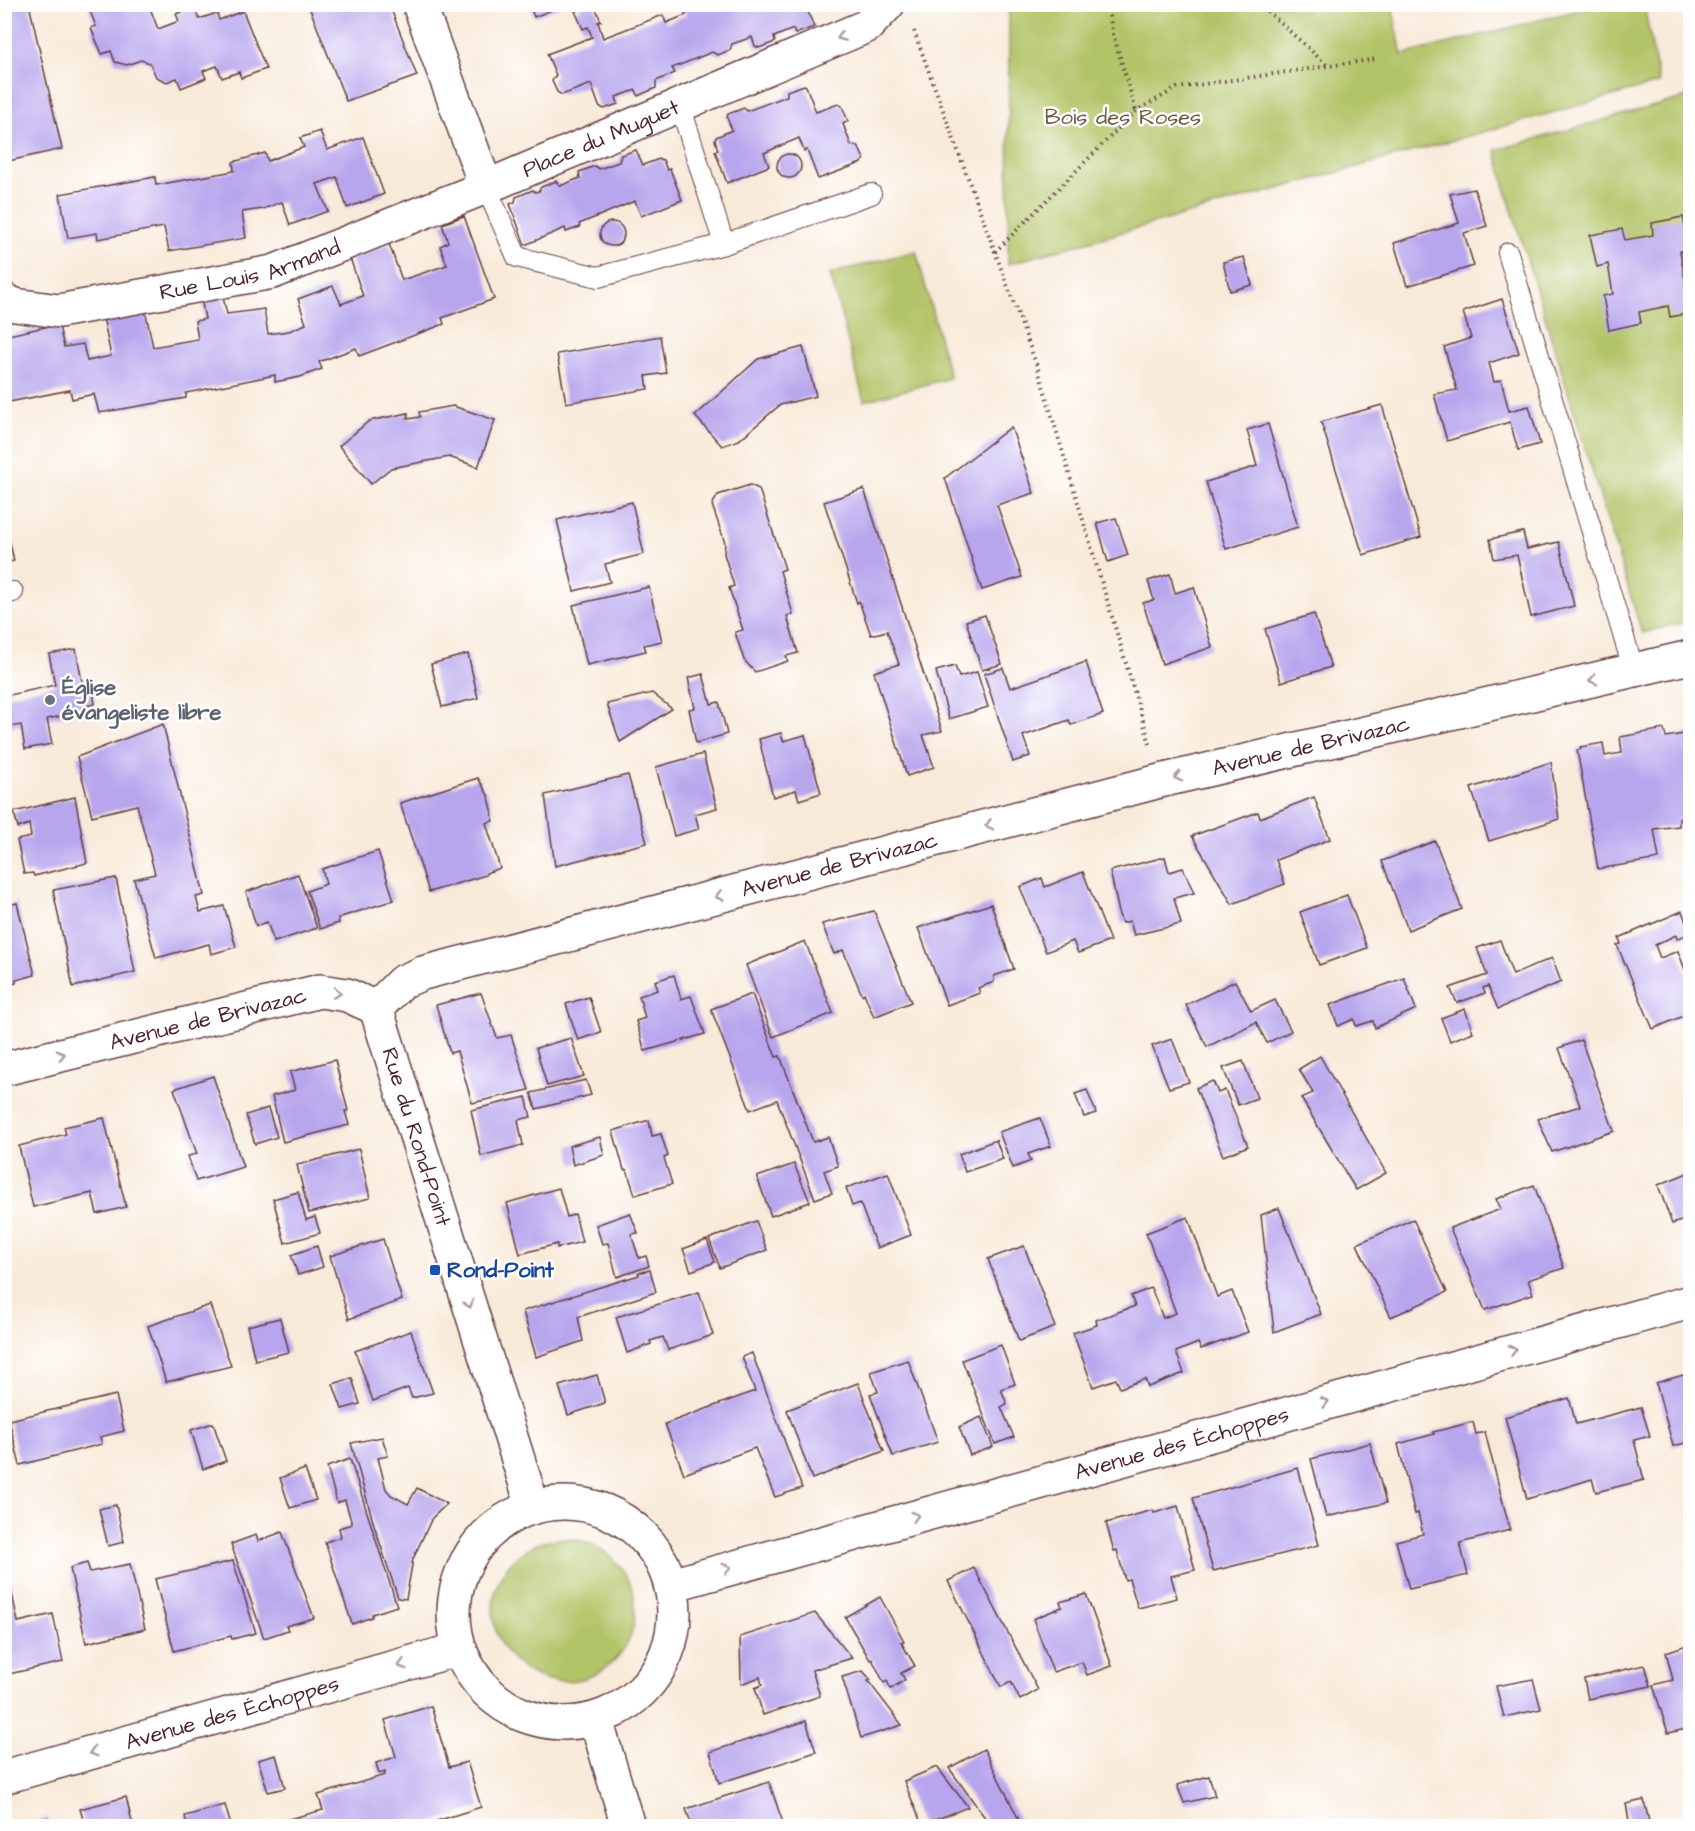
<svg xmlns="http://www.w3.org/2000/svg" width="1695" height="1831" viewBox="0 0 1695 1831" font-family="'Architects Daughter',sans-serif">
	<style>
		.green { fill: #b2c467; stroke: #7e7249; stroke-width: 1.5 }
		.building { fill: #b7a6ed }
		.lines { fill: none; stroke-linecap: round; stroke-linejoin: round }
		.service-casing { stroke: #643d45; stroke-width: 22 }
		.minor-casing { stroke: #643d45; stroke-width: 36 }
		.path { stroke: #643d45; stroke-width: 4; stroke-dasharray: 1.5 4.5; stroke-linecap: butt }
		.service { stroke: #fff; stroke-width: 20 }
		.minor { stroke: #fff; stroke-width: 33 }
		.oneway { stroke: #ae9aa0 }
		.worship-dot { fill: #6b7280; stroke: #fff; stroke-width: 2 }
		.transit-dot { fill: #1a4fb4; stroke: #fff; stroke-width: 2 }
		.labels { text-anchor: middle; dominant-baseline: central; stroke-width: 5; stroke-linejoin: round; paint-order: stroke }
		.park-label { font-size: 22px; fill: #6e5940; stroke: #fff }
		.street-label { font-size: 22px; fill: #4a1f2b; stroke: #fff }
		.worship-label { font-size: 22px; font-weight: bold; fill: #5b616d; stroke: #fff; text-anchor: start }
		.transit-label { font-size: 22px; font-weight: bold; fill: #164399; stroke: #fff; text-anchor: start }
	</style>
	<rect width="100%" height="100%" fill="#fff"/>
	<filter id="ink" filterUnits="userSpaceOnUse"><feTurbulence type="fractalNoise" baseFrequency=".0167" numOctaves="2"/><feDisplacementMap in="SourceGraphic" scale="12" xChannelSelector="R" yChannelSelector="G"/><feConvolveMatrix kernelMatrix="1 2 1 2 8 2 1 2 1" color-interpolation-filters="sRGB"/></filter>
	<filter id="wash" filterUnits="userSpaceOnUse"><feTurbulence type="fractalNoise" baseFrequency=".008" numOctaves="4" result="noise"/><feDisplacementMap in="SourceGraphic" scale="24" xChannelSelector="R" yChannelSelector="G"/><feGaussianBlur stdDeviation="1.35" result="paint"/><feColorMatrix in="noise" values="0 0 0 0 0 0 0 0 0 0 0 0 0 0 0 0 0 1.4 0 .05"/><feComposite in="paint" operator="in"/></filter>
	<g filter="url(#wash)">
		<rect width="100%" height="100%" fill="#f8ead9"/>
		<!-- green -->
		<g class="green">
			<path d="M1009 5H1392L1402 55 1599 5H1644L1659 83 1008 264Z"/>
			<path d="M1690 96V621L1642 633 1504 184 1496 150Z"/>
			<path d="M916 251 950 378 864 401 830 274Z"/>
			<circle cx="564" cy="1610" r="71"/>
		</g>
		<g id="blocks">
			<!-- building -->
			<g class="building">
				<path d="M4 4H29L62 149 4 162Z"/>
				<path d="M87 4H157L150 8 158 29 179 21 176 14 194 7 199 19 217 13 219 20 243 11 266 69 241 78 239 72 222 78 217 66 203 71 206 78 181 88 177 78 167 82 156 77 150 63 141 60 127 65 115 62 111 51 102 54 91 28 96 26Z"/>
				<path d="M308 4H389L417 76 346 101Z"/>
				<path d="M529 4H564V5L534 17Z"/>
				<path d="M579 4H594L601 21 598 22 603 38 663 15 666 23 686 15 682 7 688 4H805L814 27 795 34 793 29 774 37 775 42 759 48 755 46 752 37 732 44 730 50 718 55 712 52 672 68 675 73 656 81V88L638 96 636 90 616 97 618 104 604 109 599 106 591 84 562 95 557 92 552 81 556 75 547 54 592 37 588 27 583 29 575 11 581 9Z"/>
				<path d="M804 85 806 86 816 112 838 104 842 106 848 121 843 124 851 145 858 146 864 159 861 163 818 179 807 150 804 151 799 138 764 153 769 166 727 183 715 151 718 150 715 140 716 137 732 130 727 118 728 114 744 108 747 111 787 96V91Z"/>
				<path d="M320 131 327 150 363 137 384 194 347 208 337 177 317 184 328 211 290 225 282 202 263 209 242 212 246 238 169 251 164 227 98 239 97 233 68 238 60 194 155 177 156 185 234 171 233 162 265 153 268 161 304 147 300 138Z"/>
				<path d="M636 150 643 165 659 159 663 160 667 170 670 169 682 200 641 216 635 201 579 224 580 227 566 232 565 228 525 245 510 204 515 202 516 197 533 190 535 192 539 191 541 187 556 181 560 186 580 178 579 172 595 166 599 169 619 162 621 155Z"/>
				<circle cx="789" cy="166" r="12"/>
				<path d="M1474 189 1487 226 1464 233 1474 266 1407 286 1394 243 1459 223 1450 194Z"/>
				<path d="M464 216 494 299 442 318 444 324 359 356 356 348 319 362 322 369 300 377 275 382V375L186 393V398L99 413 94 394 72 399 70 390 4 403V336L45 327 59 326 64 347 83 344 87 361 111 356 103 317 145 309 153 347 198 339 195 321 205 319 201 298 222 293 227 314 264 309 268 334 289 331 306 324 298 299 333 286 341 304 363 296 350 258 389 244 402 280 447 265 440 246 448 242 442 224Z"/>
				<path d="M1683 217 1690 249 1680 251 1685 280 1690 279V313L1670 317 1668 306 1639 312 1641 323 1609 330 1603 296 1613 294 1608 264 1597 267 1590 235 1622 229 1625 240 1653 235 1652 223Z"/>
				<circle cx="612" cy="234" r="12"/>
				<path d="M1244 257 1252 285 1230 291 1223 262Z"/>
				<path d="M1502 299 1519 353 1489 363 1494 382 1501 380 1509 411 1529 406 1540 444 1518 450 1510 422 1447 441 1434 394 1457 390 1444 347 1471 338 1463 312Z"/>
				<path d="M660 336 666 373 646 376 648 389 566 403 557 354Z"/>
				<path d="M803 347 816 396 780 405 739 440 722 446 695 416 758 359Z"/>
				<path d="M1382 405 1421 537 1363 555 1321 422Z"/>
				<path d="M453 406 495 420 478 467 449 457 391 468 371 484 339 446 369 421 408 413V419L420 417 419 412Z"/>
				<path d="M1268 424 1298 527 1226 549 1206 482 1257 466 1247 430Z"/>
				<path d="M1011 427 1034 493 997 505 1022 577 982 590 945 478Z"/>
				<path d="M750 485 759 489 785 569 780 571 793 614 787 616 798 653 786 656 788 661 755 672 744 660 735 632 743 630 729 588 734 586 724 554 725 543 712 505 718 495Z"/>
				<path d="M864 489 942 731 923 735 934 767 907 776 874 672 899 664 887 631 871 635 859 601 857 603 824 502Z"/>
				<path d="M632 502 644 554 605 564 610 582 574 591 557 520Z"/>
				<path d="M1116 518 1128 555 1108 562 1097 523Z"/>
				<path d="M5 520 14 561 5 563Z"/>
				<path d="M1523 532 1527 549 1559 542 1574 606 1531 617 1517 555 1494 559 1490 539Z"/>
				<path d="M1170 574 1175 593 1194 587 1212 647 1162 664 1143 603 1154 600 1148 581Z"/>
				<path d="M649 587 662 641 644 645 646 651 587 665 573 605Z"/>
				<path d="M1314 614 1331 667 1281 682 1265 629Z"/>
				<path d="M985 615 1002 664 982 670 966 621Z"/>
				<path d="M76 649 83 687 92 686 95 704 86 706V711L47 719 52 744 25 749 21 725 10 727 5 696 55 685 49 654Z"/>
				<path d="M468 654 478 698 442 707 431 664Z"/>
				<path d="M1086 662 1103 714 1071 725 1069 720 1023 736 1030 756 1013 762 984 674 1003 668 1010 688Z"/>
				<path d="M955 666 959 677 977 672 988 707 949 719 936 671Z"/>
				<path d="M703 674 711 704 719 702 727 734 696 743 689 709 695 708 688 678Z"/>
				<path d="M652 693 672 709 620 742 607 704Z"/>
				<path d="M163 724 204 895 196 897 200 912 224 906 236 947 211 954 209 944 156 958 134 879 155 874 137 805 92 816 77 757Z"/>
				<path d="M1664 729 1666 737 1690 733V816L1679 818V826L1654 829 1659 859 1598 869 1577 750 1581 749 1580 747 1603 743 1605 756 1622 753 1620 737Z"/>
				<path d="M781 733 783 741 805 735 821 793 799 800 796 790 773 797 759 739Z"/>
				<path d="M703 754 717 808 695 814 699 829 674 836 656 767Z"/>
				<path d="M1551 762 1559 819 1489 841 1471 788Z"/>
				<path d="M628 775 647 843 555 866 545 795Z"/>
				<path d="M478 778 488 795 492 809 493 821 486 823 500 868 486 873V875L429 892 400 803Z"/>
				<path d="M75 797 87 863 34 876 33 873 24 874 17 840 31 837 29 824 18 828 14 812Z"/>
				<path d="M1314 797 1330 839 1276 860 1285 884 1232 904 1192 836 1258 812 1260 818Z"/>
				<path d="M1435 841 1462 909 1408 930 1382 861Z"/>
				<path d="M378 851 394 900 338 918 339 923 320 929 307 891 326 884 322 869Z"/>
				<path d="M1165 857 1169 872 1183 868 1194 893 1174 898 1181 924 1134 935 1130 921 1122 923 1117 909 1118 908 1110 871Z"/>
				<path d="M1083 872 1110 941 1078 953 1073 941 1046 952 1020 887 1042 878 1045 887Z"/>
				<path d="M298 874 317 928 274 942 267 922 256 926 246 892Z"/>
				<path d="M116 878 135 972 73 987 53 890Z"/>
				<path d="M1347 895 1367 948 1319 965 1300 912Z"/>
				<path d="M17 903 35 975 16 980V983L4 986V906Z"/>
				<path d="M991 904 1014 969 994 976V982L978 988 980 993 947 1005 918 928Z"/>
				<path d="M874 911 911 1002 874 1017 864 993 862 995 843 950 834 954 822 924Z"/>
				<path d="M1682 911 1690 933 1677 939 1676 935 1655 945 1660 958 1678 951 1690 983V1013L1653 1029 1617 945 1621 944 1619 938Z"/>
				<path d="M1500 940 1513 975 1552 958 1561 982 1498 1009 1488 986 1483 988 1485 993 1457 1003 1450 988 1487 975 1477 948Z"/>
				<path d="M805 941 833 1013 773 1037 746 965Z"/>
				<path d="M674 975 681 999 691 996 705 1034 645 1051 636 1021 645 1018 639 996 658 990 655 981Z"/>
				<path d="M1404 978 1416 1009 1375 1028 1373 1021 1356 1026 1354 1019 1338 1026 1330 1005Z"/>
				<path d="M1235 981 1251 1011 1275 1000 1291 1031 1267 1043 1256 1022 1207 1047 1186 1005Z"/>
				<path d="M481 993 497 1038 511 1035 529 1090 472 1103 457 1051 450 1053 436 1005Z"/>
				<path d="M752 994 776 1057 780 1056 813 1142 828 1137 838 1166 824 1171 832 1193 815 1199 777 1100 750 1110 711 1009Z"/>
				<path d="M589 997 601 1032 578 1040 566 1004Z"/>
				<path d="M1465 1009 1473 1032 1450 1041 1441 1018Z"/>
				<path d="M571 1038 584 1076 547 1086 536 1048Z"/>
				<path d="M1172 1039 1189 1082 1169 1088 1152 1046Z"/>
				<path d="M1581 1040 1614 1131 1552 1152 1538 1119 1580 1106 1559 1048Z"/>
				<path d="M1320 1056 1386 1173 1356 1190 1301 1098 1313 1093 1299 1069Z"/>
				<path d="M335 1060 348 1111H345L349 1125 283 1142 272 1096 295 1090 290 1072Z"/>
				<path d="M1243 1061 1257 1098 1238 1105 1223 1068Z"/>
				<path d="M213 1076 243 1167 196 1181 188 1156 197 1154 174 1089Z"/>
				<path d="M586 1080 591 1095 536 1109 531 1093Z"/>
				<path d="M1213 1081 1218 1093 1225 1090 1248 1146 1223 1156 1196 1088Z"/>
				<path d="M1087 1090 1096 1113 1084 1117 1075 1094Z"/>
				<path d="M526 1097 531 1117 518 1120 523 1145 481 1156 471 1110Z"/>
				<path d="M268 1108 277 1137 255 1144 246 1115Z"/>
				<path d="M104 1118 126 1207 97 1214 92 1193 33 1207 19 1146 66 1134 64 1127Z"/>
				<path d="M1040 1118 1051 1146 1028 1154 1031 1161 1013 1168 999 1132Z"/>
				<path d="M649 1120 652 1136 661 1134 668 1156 664 1158 672 1184 635 1195 627 1170H624L613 1131Z"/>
				<path d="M600 1137 604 1155 573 1165 569 1146Z"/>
				<path d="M996 1140 1003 1159 965 1172 959 1154Z"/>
				<path d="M359 1149 370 1198 309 1213 297 1165Z"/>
				<path d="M794 1164 810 1202 771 1216 757 1177Z"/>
				<path d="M1690 1172V1222L1685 1224 1684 1220 1672 1224 1658 1185Z"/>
				<path d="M888 1173 911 1235 877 1248 860 1203 852 1206 846 1188Z"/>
				<path d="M1534 1185 1564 1268 1528 1280 1533 1294 1485 1310 1450 1228 1501 1209 1496 1199Z"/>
				<path d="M559 1188 567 1217 575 1214 582 1242 557 1248V1244L520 1254 507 1203Z"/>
				<path d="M298 1192 306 1220 315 1217 320 1233 285 1243 273 1199Z"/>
				<path d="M1279 1208 1321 1314 1274 1332 1261 1215Z"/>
				<path d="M630 1213 638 1233 631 1234 639 1258 646 1256 649 1266 617 1277 608 1243 602 1244 596 1225Z"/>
				<path d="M1188 1217 1217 1297 1232 1291 1248 1332 1201 1349 1198 1343 1176 1352 1184 1373 1148 1387 1145 1379 1120 1388 1116 1379 1093 1387 1073 1333 1097 1325 1096 1320 1135 1306 1131 1296 1151 1288 1163 1318 1176 1313 1146 1233Z"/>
				<path d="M1413 1219 1447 1292 1391 1317 1357 1244Z"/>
				<path d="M756 1221 767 1250 720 1268 709 1239Z"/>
				<path d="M383 1239 402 1300 349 1319 330 1256Z"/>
				<path d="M707 1240 715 1262 691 1271 683 1249Z"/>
				<path d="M317 1246 323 1267 298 1275 291 1255Z"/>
				<path d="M1024 1246 1055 1327 1019 1341 988 1259Z"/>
				<path d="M650 1270 656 1292 578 1317 583 1341 536 1357 523 1311 639 1275 638 1273Z"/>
				<path d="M699 1292 713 1335 668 1350 663 1337 650 1341 651 1344 627 1353 616 1317Z"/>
				<path d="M210 1305 231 1366 166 1382 148 1326Z"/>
				<path d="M280 1318 289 1352 255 1360 247 1326Z"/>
				<path d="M411 1331 433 1393 412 1398 408 1388 373 1401 355 1351Z"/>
				<path d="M1001 1345 1015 1384 1001 1389 1007 1404 1001 1407 1014 1437 995 1444 962 1360Z"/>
				<path d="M752 1353 802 1488 775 1497 755 1448 684 1474 665 1424 755 1391 742 1357Z"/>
				<path d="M908 1360 938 1442 893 1456 870 1394 878 1392 871 1372Z"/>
				<path d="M1690 1373V1442L1673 1446 1656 1383Z"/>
				<path d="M597 1375 605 1403 568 1415 559 1386Z"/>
				<path d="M352 1378 360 1404 342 1409 333 1384Z"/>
				<path d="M858 1383 884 1451 812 1479 787 1410Z"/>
				<path d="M116 1395 124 1431 100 1437 102 1444 20 1465 9 1420Z"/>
				<path d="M1569 1398 1576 1424 1641 1407 1650 1436 1634 1440 1644 1480 1596 1492 1592 1479 1527 1499 1505 1417Z"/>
				<path d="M981 1417 993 1447 970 1455 959 1427Z"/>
				<path d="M1473 1422 1476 1434 1485 1432 1510 1530 1460 1543 1468 1575 1409 1589 1396 1541 1423 1534 1418 1513 1415 1514 1398 1444 1434 1434 1433 1432Z"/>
				<path d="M213 1423 226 1461 203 1469 191 1430Z"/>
				<path d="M382 1437 388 1456 378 1458 386 1489 391 1495 408 1504 417 1488 447 1504 432 1518 413 1559 406 1599 398 1598 374 1525 351 1443Z"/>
				<path d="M1370 1443 1386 1503 1326 1517 1311 1459Z"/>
				<path d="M350 1459 397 1606 372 1614V1617L352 1624 325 1542 341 1537 339 1528 352 1524 345 1500 337 1503 327 1467Z"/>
				<path d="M1298 1468 1319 1545 1213 1571 1193 1498Z"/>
				<path d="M305 1469 316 1500 290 1508 280 1478Z"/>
				<path d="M116 1505 124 1542 108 1546 99 1509Z"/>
				<path d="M1178 1506 1195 1570 1171 1576 1177 1598 1138 1608 1129 1579 1125 1580 1117 1550 1114 1551 1106 1523 1153 1510 1154 1513Z"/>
				<path d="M282 1532 314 1618 286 1626 288 1630 264 1638 231 1544 256 1535 258 1541Z"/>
				<path d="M5 1561 18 1622 53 1614 63 1662 4 1675Z"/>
				<path d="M233 1561 256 1633 232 1639 231 1636 174 1651 155 1579Z"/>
				<path d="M87 1563 90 1572 130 1564 145 1629 86 1643 70 1568Z"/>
				<path d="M974 1568 1038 1690 1020 1700 1011 1682 1001 1687 948 1581Z"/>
				<path d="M1086 1594 1112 1666 1087 1675 1082 1662 1053 1672 1033 1619 1062 1607 1060 1602Z"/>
				<path d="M880 1597 904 1641 901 1642 915 1666 901 1673 905 1680 891 1689 887 1681 884 1683 872 1659 870 1660 845 1617Z"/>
				<path d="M815 1613 852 1658 812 1670 820 1696 763 1715 755 1688 762 1685 760 1677 741 1684 740 1637Z"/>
				<path d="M1690 1644V1744L1686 1729 1668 1733 1653 1685 1673 1680 1666 1652Z"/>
				<path d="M1645 1665 1651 1686 1588 1699 1584 1679Z"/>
				<path d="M863 1671 871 1680 868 1681 902 1725 861 1738 842 1677Z"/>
				<path d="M1533 1679 1541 1709 1504 1717 1496 1686Z"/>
				<path d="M431 1706 449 1767 467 1762 481 1807 421 1826H263L323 1810 318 1795 385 1775V1772L379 1774 376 1763 396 1757 385 1720Z"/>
				<path d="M806 1721 816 1752 719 1783 710 1752Z"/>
				<path d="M984 1749 1022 1826H991L949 1768Z"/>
				<path d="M276 1755 285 1788 268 1792 258 1760Z"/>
				<path d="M937 1767 968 1807 922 1825 904 1781Z"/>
				<path d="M1209 1776 1215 1796 1184 1803 1177 1785Z"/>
				<path d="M769 1782 784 1826H692L686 1809Z"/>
				<path d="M126 1797 133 1826H85L80 1809Z"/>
				<path d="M1644 1800 1650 1826H1630L1626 1804Z"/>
				<path d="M225 1805 231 1826H187L185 1816Z"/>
				<path d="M48 1818 51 1826H21Z"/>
			</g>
		</g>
	</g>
	<g filter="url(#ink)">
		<use href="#blocks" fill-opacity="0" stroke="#643d45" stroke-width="1.5"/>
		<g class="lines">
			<!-- service casing -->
			<g class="service-casing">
				<g id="service">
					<path d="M680 105 724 244"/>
					<path d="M486 187 517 257 598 277 724 244 871 194"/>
					<path d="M1508 253 1634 671"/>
					<path d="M4 593 13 592"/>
				</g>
			</g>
			<!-- minor casing -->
			<g class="minor-casing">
				<g id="minor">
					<path d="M419 4 486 187"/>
					<path id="s1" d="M4 300 15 305 59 311 273 272 486 187 867 26 888 4"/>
					<path id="s2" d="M376 1008 402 982 423 973 1160 781 1690 657"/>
					<path id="s3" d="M376 1008 533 1507"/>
					<path id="s4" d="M4 1069 320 991 347 995 376 1008"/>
					<circle cx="564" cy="1613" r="110"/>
					<path id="s5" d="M671 1585 1690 1302"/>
					<path d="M596 1720 628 1826"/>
					<path id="s6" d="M4 1777 459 1649"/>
				</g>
			</g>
			<!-- path -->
			<g class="path">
				<path d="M1107 4 1113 34 1136 111"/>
				<path d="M1263 7 1328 66"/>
				<path d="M914 31 1038 369 1150 744"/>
				<path d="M995 252 1136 111 1177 88 1377 59"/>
			</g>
			<!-- service -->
			<use href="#service" class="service"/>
			<!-- minor -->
			<use href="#minor" class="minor"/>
		</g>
		<!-- one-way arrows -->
		<defs><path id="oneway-chevron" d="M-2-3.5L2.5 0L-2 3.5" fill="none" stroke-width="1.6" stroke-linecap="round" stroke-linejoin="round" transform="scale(1.5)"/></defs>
		<g class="oneway">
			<use href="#oneway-chevron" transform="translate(841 37) rotate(157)"/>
			<use href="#oneway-chevron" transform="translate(1593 680) rotate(167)"/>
			<use href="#oneway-chevron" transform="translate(1178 777) rotate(167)"/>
			<use href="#oneway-chevron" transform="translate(989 825) rotate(165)"/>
			<use href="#oneway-chevron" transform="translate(719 896) rotate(165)"/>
			<use href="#oneway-chevron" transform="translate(337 993) rotate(9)"/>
			<use href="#oneway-chevron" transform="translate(61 1055) rotate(-14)"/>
			<use href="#oneway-chevron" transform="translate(469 1304) rotate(73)"/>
			<use href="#oneway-chevron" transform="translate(1513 1350) rotate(-15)"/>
			<use href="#oneway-chevron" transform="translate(1325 1402) rotate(-16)"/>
			<use href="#oneway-chevron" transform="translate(915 1516) rotate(-16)"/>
			<use href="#oneway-chevron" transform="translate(727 1568) rotate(-16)"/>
			<use href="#oneway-chevron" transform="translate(402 1665) rotate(164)"/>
			<use href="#oneway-chevron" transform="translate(93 1752) rotate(164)"/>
		</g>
	</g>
	<!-- markers -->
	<circle class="worship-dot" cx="50" cy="700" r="6"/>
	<rect class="transit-dot" x="429" y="1264" width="12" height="12" rx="3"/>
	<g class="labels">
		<!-- park labels -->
		<g class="park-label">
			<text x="1123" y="117">Bois des Roses</text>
		</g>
		<!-- street labels -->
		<g class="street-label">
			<text stroke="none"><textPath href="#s1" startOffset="628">Place du Muguet</textPath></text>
			<text stroke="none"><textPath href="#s1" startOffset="252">Rue Louis Armand</textPath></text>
			<text stroke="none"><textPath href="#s2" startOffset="976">Avenue de Brivazac</textPath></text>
			<text stroke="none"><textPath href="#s2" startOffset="490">Avenue de Brivazac</textPath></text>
			<text stroke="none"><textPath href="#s4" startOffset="210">Avenue de Brivazac</textPath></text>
			<text stroke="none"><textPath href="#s3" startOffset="135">Rue du Rond-Point</textPath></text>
			<text stroke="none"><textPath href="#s5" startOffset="530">Avenue des Échoppes</textPath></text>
			<text stroke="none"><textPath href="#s6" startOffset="237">Avenue des Échoppes</textPath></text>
		</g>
		<!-- worship labels -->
		<g class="worship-label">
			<text x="62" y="687">Église<tspan x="62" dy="25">évangeliste libre</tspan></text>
		</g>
		<!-- transit labels -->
		<g class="transit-label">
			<text x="447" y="1270">Rond-Point</text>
		</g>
	</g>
	<!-- margin -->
	<rect width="1695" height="1831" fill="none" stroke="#fff" stroke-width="24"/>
</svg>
